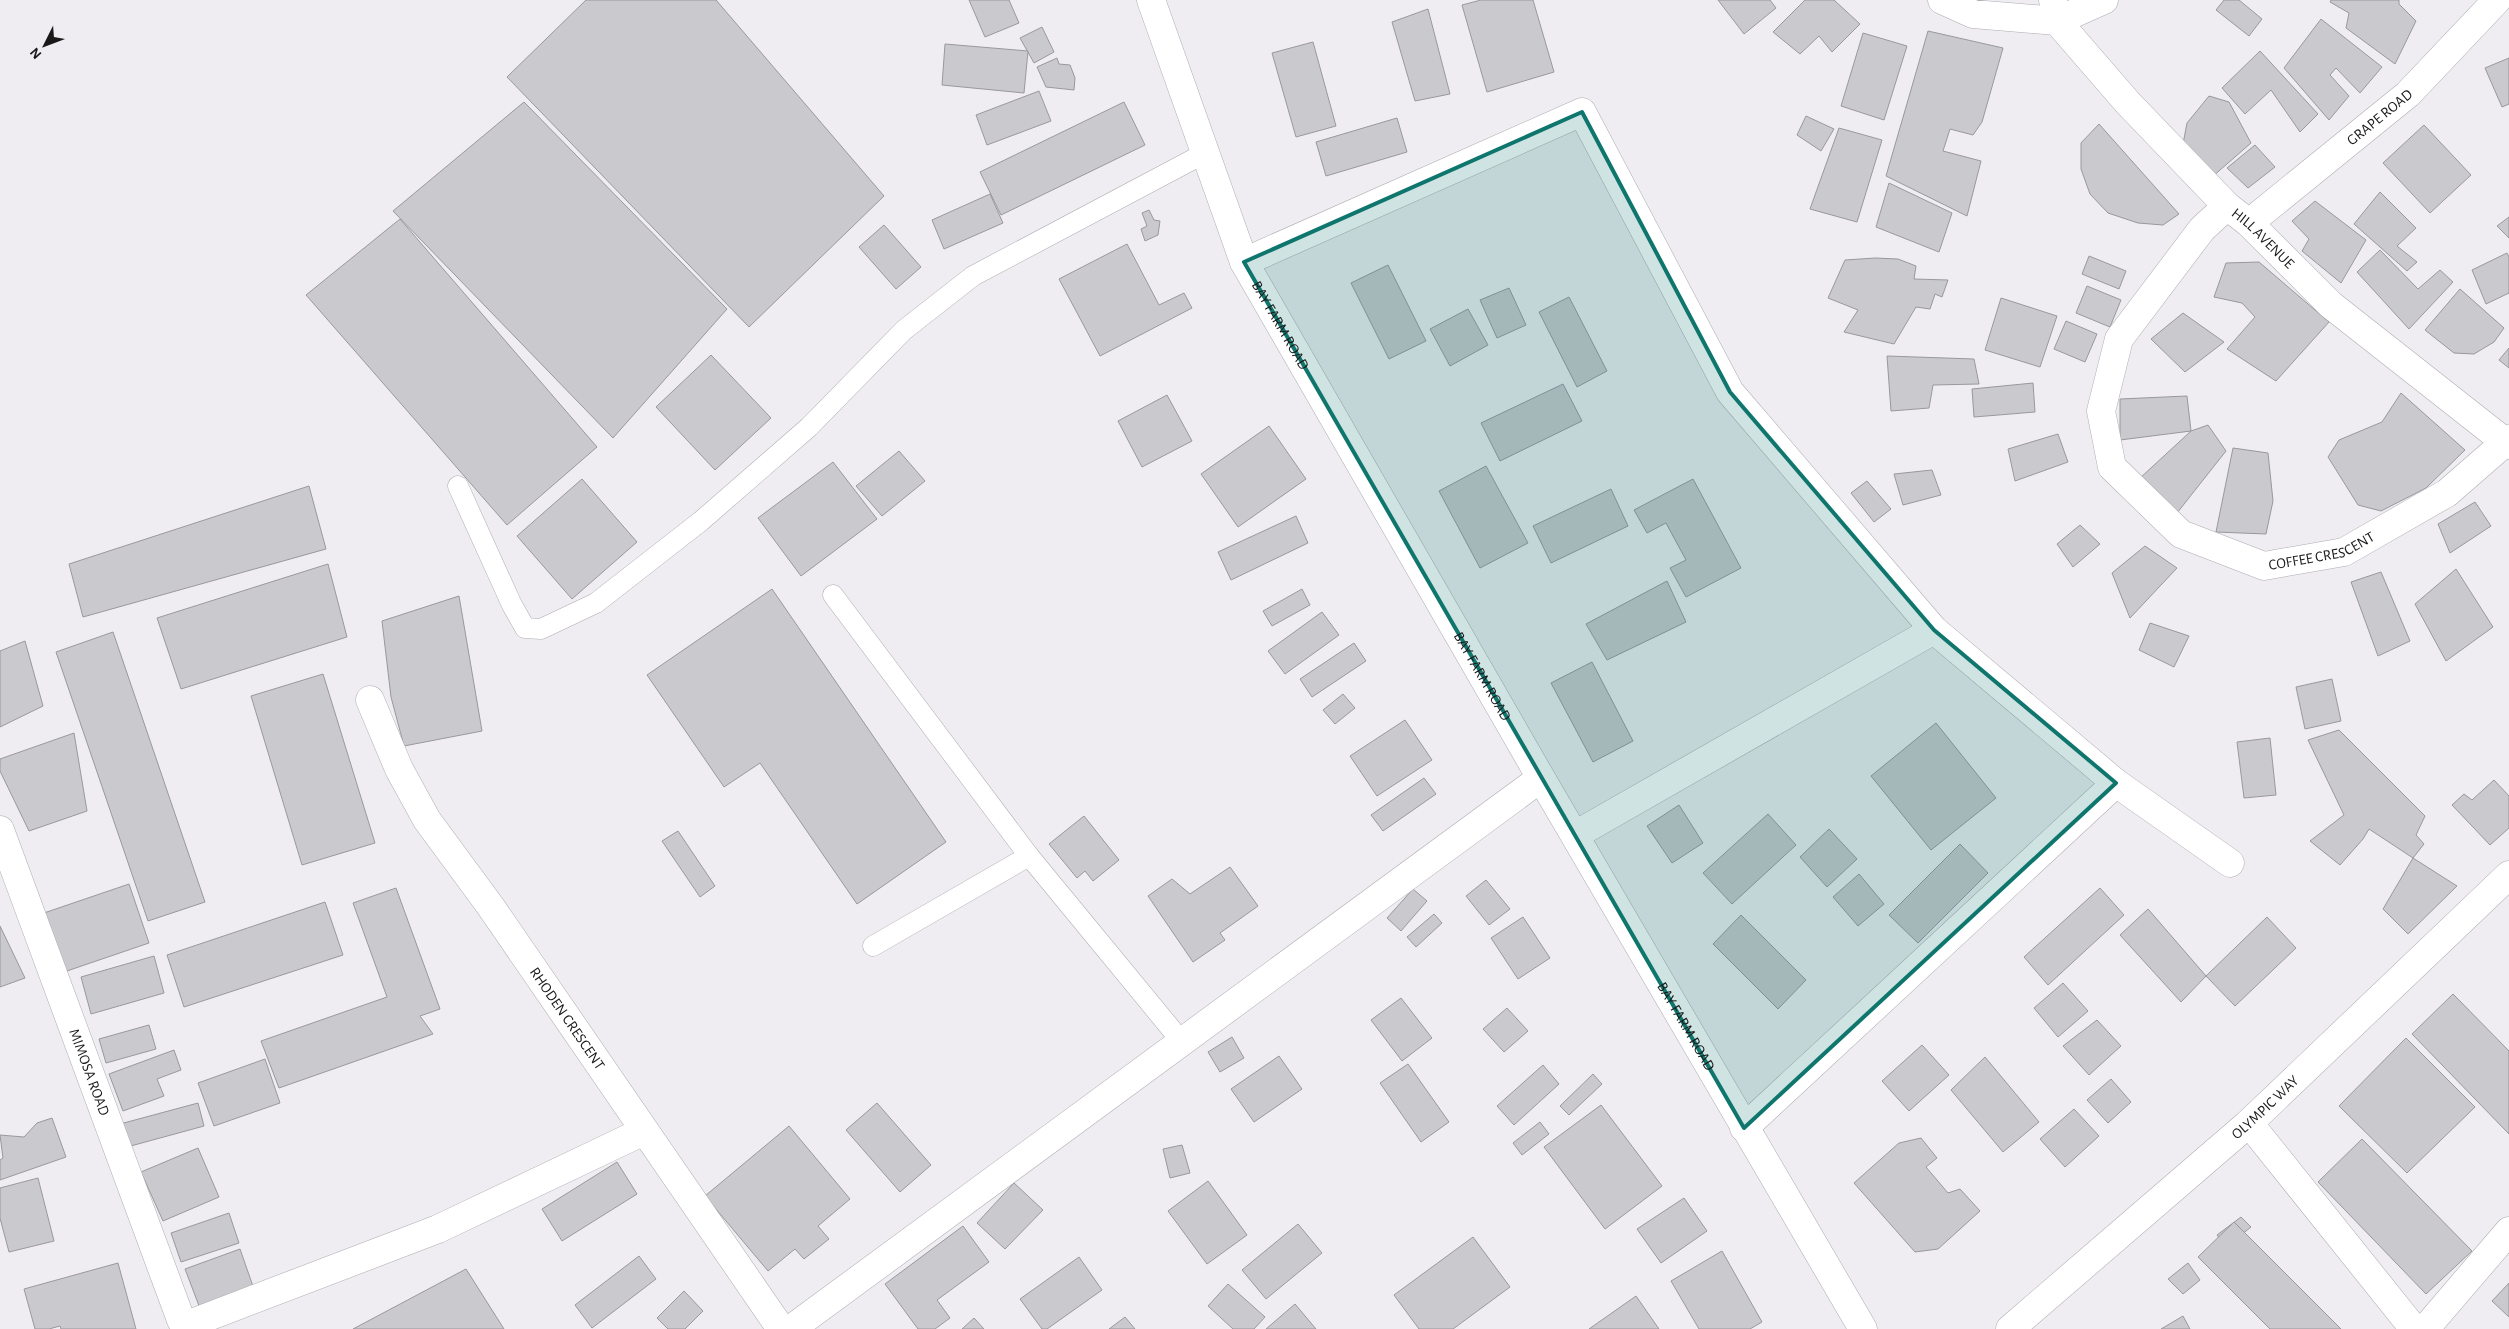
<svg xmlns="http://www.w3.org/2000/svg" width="2509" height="1329" viewBox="0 0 2509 1329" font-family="'Alegreya Sans',sans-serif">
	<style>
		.building { fill: #cac9ce; stroke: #99989d }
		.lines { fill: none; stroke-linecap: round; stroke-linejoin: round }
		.service-casing { stroke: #adacb1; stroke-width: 21 }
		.minor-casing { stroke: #adacb1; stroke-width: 29 }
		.tertiary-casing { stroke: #adacb1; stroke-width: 29 }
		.service { stroke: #fff; stroke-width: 20 }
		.minor { stroke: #fff; stroke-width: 28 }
		.tertiary { stroke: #fff; stroke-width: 28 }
		.marked { fill: #0f766e; fill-opacity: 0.2; stroke: #0f766e; stroke-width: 4; stroke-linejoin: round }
		.labels { text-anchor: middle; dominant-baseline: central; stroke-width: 4.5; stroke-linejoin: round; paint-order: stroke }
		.street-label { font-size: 15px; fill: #19191a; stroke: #efedf2 }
	</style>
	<rect width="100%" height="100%" fill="#efedf2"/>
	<!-- building -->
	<g class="building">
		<path d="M586 0H716L884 196 749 327 507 77Z"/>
		<path d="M969 0H1009L1019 23 985 37Z"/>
		<path d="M1481 0H1533L1554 72 1487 92 1462 5Z"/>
		<path d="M1718 0H1770L1776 8 1744 34Z"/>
		<path d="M1805 0H1834L1860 24 1832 52 1819 36 1800 54 1773 32Z"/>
		<path d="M2224 0H2239L2262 19 2249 36 2216 10Z"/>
		<path d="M2331 0H2399V4L2416 21 2395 64 2346 28 2349 13 2330 2Z"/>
		<path d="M1428 9 1450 94 1415 101 1392 22Z"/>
		<path d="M2321 19 2382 67 2360 93 2336 68 2330 75 2349 96 2329 120 2284 68Z"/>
		<path d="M1042 27 1054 52 1034 63 1020 38Z"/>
		<path d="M1928 31 2003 48 1982 122 1973 135 1950 129 1943 151 1981 161 1967 216 1886 176Z"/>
		<path d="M1863 33 1907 46 1884 120 1841 106Z"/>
		<path d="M1313 42 1336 126 1296 137 1272 53Z"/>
		<path d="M945 44 1028 51 1024 93 942 85Z"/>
		<path d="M2260 51 2318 114 2300 132 2271 90 2245 114 2222 88Z"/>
		<path d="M1057 58 1059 64 1070 65 1075 78 1074 90 1046 87 1037 67Z"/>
		<path d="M2509 58V104L2502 107 2485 68Z"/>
		<path d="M1039 91 1051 121 987 145 976 115Z"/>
		<path d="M2209 96 2229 102 2251 143 2212 177 2183 144 2187 123Z"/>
		<path d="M524 102 727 309 613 438 393 211Z"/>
		<path d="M1124 102 1145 145 1001 215 980 172Z"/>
		<path d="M1806 116 1834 129 1821 151 1797 135Z"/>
		<path d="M1397 118 1407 152 1326 176 1316 142Z"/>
		<path d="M2099 124 2179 214 2163 225 2138 223 2108 213 2090 194 2081 169V143Z"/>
		<path d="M2424 125 2471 175 2430 213 2383 163Z"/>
		<path d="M1839 128 1882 140 1857 222 1810 209Z"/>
		<path d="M2255 145 2275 167 2248 188 2227 168Z"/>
		<path d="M1889 183 1952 213 1939 252 1876 227Z"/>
		<path d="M2380 192 2416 228 2397 246 2417 262 2407 271 2354 224Z"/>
		<path d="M990 194 1003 223 944 249 932 220Z"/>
		<path d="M2315 201 2366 240 2341 283 2302 251 2309 239 2292 221Z"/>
		<path d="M1149 210 1154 220 1160 221 1158 235 1145 241 1141 229 1147 226 1142 213Z"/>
		<path d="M2509 217V238L2497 226Z"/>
		<path d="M400 219 597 447 507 525 306 295Z"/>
		<path d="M884 225 921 267 896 289 859 247Z"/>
		<path d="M1127 244 1159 305 1184 293 1192 308 1100 356 1059 279Z"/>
		<path d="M2380 250 2418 289 2440 270 2453 282 2409 329 2357 272Z"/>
		<path d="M2507 253 2509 257V293L2486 304 2472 270Z"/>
		<path d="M2089 256 2126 271 2119 289 2082 274Z"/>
		<path d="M1875 258 1898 259 1916 266 1914 279 1948 280 1942 297 1935 294 1930 309 1916 307 1894 344 1844 332 1858 310 1828 298 1845 260Z"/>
		<path d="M2259 262 2329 322 2276 381 2227 349 2255 317 2242 303 2214 297 2226 263Z"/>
		<path d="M1388 265 1426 341 1389 359 1351 283Z"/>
		<path d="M2087 286 2121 300 2110 327 2076 313Z"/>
		<path d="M1509 288 1526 325 1497 338 1480 300Z"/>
		<path d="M2460 289 2504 328 2494 342 2474 354 2454 353 2425 330Z"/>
		<path d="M1569 297 1607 371 1577 387 1539 312Z"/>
		<path d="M2001 298 2057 316 2040 367 1985 350Z"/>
		<path d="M1468 309 1488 345 1450 366 1430 329Z"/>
		<path d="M2183 313 2224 342 2185 372 2151 339Z"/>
		<path d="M2066 321 2097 334 2085 362 2054 349Z"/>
		<path d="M2509 348V368L2499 360Z"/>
		<path d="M711 355 771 418 715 470 656 407Z"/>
		<path d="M1887 356 1974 359 1979 384 1933 385 1929 408 1891 411Z"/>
		<path d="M2033 383 2035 412 1974 417 1972 389Z"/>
		<path d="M1563 384 1582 421 1500 461 1481 423Z"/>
		<path d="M2401 393 2465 450 2426 488 2381 511 2358 505 2328 457 2339 440 2382 422Z"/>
		<path d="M1167 395 1192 441 1142 467 1118 421Z"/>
		<path d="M2187 396 2191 431 2120 440V399Z"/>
		<path d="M2208 425 2226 451 2177 513 2139 479 2191 431Z"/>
		<path d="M1269 426 1306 479 1238 527 1201 474Z"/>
		<path d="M2058 434 2068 462 2015 481 2008 449Z"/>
		<path d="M2233 448 2268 453 2273 501 2266 534 2216 532Z"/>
		<path d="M899 451 925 481 882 516 856 486Z"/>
		<path d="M833 462 877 519 801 576 758 518Z"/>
		<path d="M1486 466 1528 543 1480 568 1439 491Z"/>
		<path d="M1932 470 1941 495 1903 505 1894 474Z"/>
		<path d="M582 479 637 542 572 599 517 536Z"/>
		<path d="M1693 479 1741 568 1686 597 1670 568 1686 560 1666 523 1647 533 1634 510Z"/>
		<path d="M1867 481 1891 509 1874 522 1851 493Z"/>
		<path d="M309 486 326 549 83 617 69 564Z"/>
		<path d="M1611 489 1628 526 1551 563 1533 526Z"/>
		<path d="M2475 502 2491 526 2450 553 2438 524Z"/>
		<path d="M1296 516 1308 543 1231 580 1218 552Z"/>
		<path d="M2080 525 2100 544 2073 567 2057 544Z"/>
		<path d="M2145 546 2177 568 2130 618 2112 573Z"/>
		<path d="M328 564 347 637 181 689 157 618Z"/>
		<path d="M2456 569 2493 627 2446 661 2415 604Z"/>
		<path d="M2381 572 2410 641 2378 656 2351 582Z"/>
		<path d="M1667 581 1686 622 1607 660 1586 624Z"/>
		<path d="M772 589 946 842 857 904 760 763 724 787 647 675Z"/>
		<path d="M1302 589 1310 605 1272 626 1263 611Z"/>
		<path d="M459 596 482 731 404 746 391 697 382 621Z"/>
		<path d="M1322 612 1339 635 1285 674 1268 651Z"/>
		<path d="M2150 623 2189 636 2174 667 2139 650Z"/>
		<path d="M113 632 205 902 148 921 56 652Z"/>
		<path d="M25 641 43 706 0 727V651Z"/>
		<path d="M1354 643 1366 661 1312 697 1300 679Z"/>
		<path d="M1592 662 1633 741 1593 762 1551 683Z"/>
		<path d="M323 674 375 843 302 865 251 696Z"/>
		<path d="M2332 679 2341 721 2305 729 2296 687Z"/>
		<path d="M1343 694 1355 708 1335 724 1323 710Z"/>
		<path d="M1405 720 1432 760 1377 796 1350 756Z"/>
		<path d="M1936 723 1996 798 1931 850 1871 776Z"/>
		<path d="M2339 730 2425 816 2416 835 2424 844 2413 858 2369 829 2363 839 2340 865 2310 841 2344 815 2308 740Z"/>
		<path d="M74 733 87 811 29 831 0 771V759Z"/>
		<path d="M2270 738 2276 795 2244 798 2237 742Z"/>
		<path d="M1424 778 1436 794 1383 831 1371 815Z"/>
		<path d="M2494 780 2509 796V828L2490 845 2452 805 2464 794 2472 800Z"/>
		<path d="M1679 805 1703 843 1672 863 1647 826Z"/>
		<path d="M1768 814 1796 845 1732 904 1703 873Z"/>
		<path d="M1084 816 1119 860 1093 881 1085 871 1077 878 1049 844Z"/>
		<path d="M1829 829 1857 859 1827 887 1800 857Z"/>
		<path d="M678 831 715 886 700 897 662 841Z"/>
		<path d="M1960 844 1988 873 1918 943 1889 915Z"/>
		<path d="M2413 858 2457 886 2408 934 2383 909Z"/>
		<path d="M1230 867 1258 906 1220 933 1225 940 1193 962 1148 896 1172 879 1190 894Z"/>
		<path d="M1859 874 1884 904 1858 926 1833 897Z"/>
		<path d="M1486 880 1510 909 1489 925 1466 896Z"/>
		<path d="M129 884 149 943 61 973 41 914Z"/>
		<path d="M396 888 440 1009 420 1016 433 1034 279 1088 261 1041 387 997 353 903Z"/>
		<path d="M2100 888 2124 915 2048 985 2024 957Z"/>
		<path d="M1413 889 1427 901 1401 931 1387 918Z"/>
		<path d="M325 902 343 955 184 1007 167 955Z"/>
		<path d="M2148 909 2206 976 2181 1002 2120 935Z"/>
		<path d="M1434 914 1442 923 1416 947 1407 937Z"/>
		<path d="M1741 915 1806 980 1778 1009 1713 944Z"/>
		<path d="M1523 917 1550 958 1518 979 1491 938Z"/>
		<path d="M2267 917 2296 948 2235 1006 2206 976Z"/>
		<path d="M0 926 25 978 0 987Z"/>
		<path d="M154 956 164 993 91 1014 81 977Z"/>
		<path d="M2063 983 2088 1011 2058 1037 2034 1008Z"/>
		<path d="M2453 994 2509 1051V1134L2412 1034Z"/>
		<path d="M1401 998 1432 1038 1402 1061 1371 1020Z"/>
		<path d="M1507 1008 1528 1031 1504 1052 1483 1029Z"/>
		<path d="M2097 1020 2121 1046 2089 1075 2063 1046Z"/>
		<path d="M149 1025 156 1049 106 1063 99 1039Z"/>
		<path d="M1232 1037 1244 1058 1220 1072 1208 1052Z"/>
		<path d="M2406 1038 2475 1107 2407 1173 2339 1106Z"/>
		<path d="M1922 1045 1949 1075 1909 1111 1882 1081Z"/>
		<path d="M174 1050 181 1070 157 1079 164 1096 123 1111 109 1074Z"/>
		<path d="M1279 1056 1302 1089 1254 1122 1231 1089Z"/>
		<path d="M1985 1057 2039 1122 2003 1152 1951 1090Z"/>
		<path d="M265 1059 280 1103 214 1126 198 1083Z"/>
		<path d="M1408 1064 1449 1122 1421 1142 1380 1083Z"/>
		<path d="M1543 1065 1559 1084 1514 1125 1497 1106Z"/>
		<path d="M1593 1074 1602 1084 1569 1115 1560 1106Z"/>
		<path d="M2111 1079 2131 1102 2108 1123 2087 1100Z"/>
		<path d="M198 1103 204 1126 127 1147 120 1124Z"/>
		<path d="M877 1103 931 1165 900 1192 846 1130Z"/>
		<path d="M1601 1105 1662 1186 1605 1229 1544 1147Z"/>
		<path d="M2074 1109 2099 1136 2065 1167 2040 1139Z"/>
		<path d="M52 1118 66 1157 0 1180V1160L3 1158 0 1135 24 1137 37 1123Z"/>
		<path d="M1540 1122 1549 1134 1522 1155 1513 1143Z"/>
		<path d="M789 1126 850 1199 818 1226 829 1239 804 1259 795 1249 768 1271 705 1196Z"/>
		<path d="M1921 1138 1937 1158 1926 1167 1948 1193 1960 1189 1980 1211 1938 1249 1915 1252 1854 1183 1899 1143Z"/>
		<path d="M2362 1139 2472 1251 2426 1294 2318 1182Z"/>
		<path d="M1182 1145 1190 1173 1170 1178 1163 1149Z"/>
		<path d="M198 1148 219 1197 163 1221 141 1172Z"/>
		<path d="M617 1162 637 1194 562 1241 542 1209Z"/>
		<path d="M38 1178 54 1241 9 1252 0 1218V1188Z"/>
		<path d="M1208 1181 1247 1235 1207 1264 1168 1211Z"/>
		<path d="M1014 1183 1043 1210 1005 1249 977 1223Z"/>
		<path d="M1684 1198 1707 1231 1661 1263 1637 1229Z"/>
		<path d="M229 1213 239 1243 181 1262 171 1233Z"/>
		<path d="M2241 1217 2251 1227 2226 1247 2217 1235Z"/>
		<path d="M2234 1222 2341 1329H2270L2198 1257Z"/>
		<path d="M1298 1224 1322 1253 1266 1299 1242 1270Z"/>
		<path d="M963 1226 989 1262 937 1300 950 1318 935 1329H918L885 1284Z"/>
		<path d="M1473 1237 1510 1287 1453 1329H1419L1394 1295Z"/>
		<path d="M240 1249 255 1292 201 1311 185 1269Z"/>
		<path d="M1722 1251 1762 1322 1750 1329H1699L1671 1281Z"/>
		<path d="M639 1256 656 1279 592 1328 575 1305Z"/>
		<path d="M1079 1257 1102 1290 1047 1329H1042L1020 1299Z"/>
		<path d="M118 1263 136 1329H61L60 1326 49 1329H35L24 1289Z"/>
		<path d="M2188 1263 2200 1280 2183 1294 2168 1279Z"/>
		<path d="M466 1269 504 1329H353Z"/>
		<path d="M2509 1283V1317L2492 1301Z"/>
		<path d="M1228 1284 1265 1317 1254 1329H1233L1208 1306Z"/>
		<path d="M684 1291 703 1311 685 1329H668L657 1318Z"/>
		<path d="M1636 1296 1659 1329H1589Z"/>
		<path d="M1295 1304 1316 1329H1266Z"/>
		<path d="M2183 1316 2190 1329H2161Z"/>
		<path d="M1125 1317 1135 1329H1109Z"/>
		<path d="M974 1318 984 1329H962Z"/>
	</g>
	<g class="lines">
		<!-- service casing -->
		<g class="service-casing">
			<g id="service">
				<path d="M458 486 512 605 525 628 541 629 596 603 701 521 809 427 904 330 973 276 1205 153"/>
				<path d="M833 595 1029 856 1182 1042"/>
				<path d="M873 946 1029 856"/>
			</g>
		</g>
		<!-- minor casing -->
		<g class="minor-casing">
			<g id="minor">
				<path d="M1942 0 1973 14 2057 21 2104 0"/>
				<path id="s1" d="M2053 0 2057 21 2128 103 2227 206 2249 223 2331 305 2509 445"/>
				<path id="s2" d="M2227 206 2202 229 2119 339 2101 411 2112 467 2181 534 2264 566 2344 552 2447 493 2509 439"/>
				<path id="s3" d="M2249 223 2408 94 2497 0"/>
				<path d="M1244 262 1582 112 1730 392 1934 630 2116 783 2230 863"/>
				<path id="s4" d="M370 700 399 769 427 820 491 907 781 1329"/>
				<path id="s5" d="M0 830 181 1320 192 1323 438 1229 644 1131"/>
				<path d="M1575 835 1934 630"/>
				<path d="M2249 1123 2414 1329"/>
				<path d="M1744 1128 2116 783"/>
				<path d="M791 1329 1541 778"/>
				<path d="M2425 1329 2509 1231"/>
			</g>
		</g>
		<!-- tertiary casing -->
		<g class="tertiary-casing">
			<g id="tertiary">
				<path id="s6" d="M1151 0 1244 262 1541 778 1863 1329"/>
				<path id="s7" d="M2010 1329 2249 1123 2509 875"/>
			</g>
		</g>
		<!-- service -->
		<use href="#service" class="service"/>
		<!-- minor -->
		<use href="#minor" class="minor"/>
		<!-- tertiary -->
		<use href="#tertiary" class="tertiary"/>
	</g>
	<!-- marked area -->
	<path class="marked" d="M1582 112 1730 392 1934 630 2116 783 1744 1128 1244 262Z"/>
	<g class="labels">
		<!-- street labels -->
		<g class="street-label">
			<text stroke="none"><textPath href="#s3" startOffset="168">GRAPE ROAD</textPath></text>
			<text stroke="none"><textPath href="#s1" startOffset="321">HILL AVENUE</textPath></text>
			<text stroke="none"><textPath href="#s6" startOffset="351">BAY FARM ROAD</textPath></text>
			<text stroke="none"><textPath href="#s2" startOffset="548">COFFEE CRESCENT</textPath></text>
			<text stroke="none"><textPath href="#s6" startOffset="756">BAY FARM ROAD</textPath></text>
			<text stroke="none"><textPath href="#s4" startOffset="376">RHODEN CRESCENT</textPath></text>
			<text stroke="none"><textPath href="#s6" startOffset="1161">BAY FARM ROAD</textPath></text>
			<text stroke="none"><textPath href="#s5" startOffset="258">MIMOSA ROAD</textPath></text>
			<text stroke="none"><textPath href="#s7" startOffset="338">OLYMPIC WAY</textPath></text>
		</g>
	</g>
	<!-- north arrow -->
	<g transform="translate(45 45) rotate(228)" stroke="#efedf2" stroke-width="4" paint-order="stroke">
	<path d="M0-4L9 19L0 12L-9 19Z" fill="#19191a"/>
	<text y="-8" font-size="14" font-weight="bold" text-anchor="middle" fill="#19191a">N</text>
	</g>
</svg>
